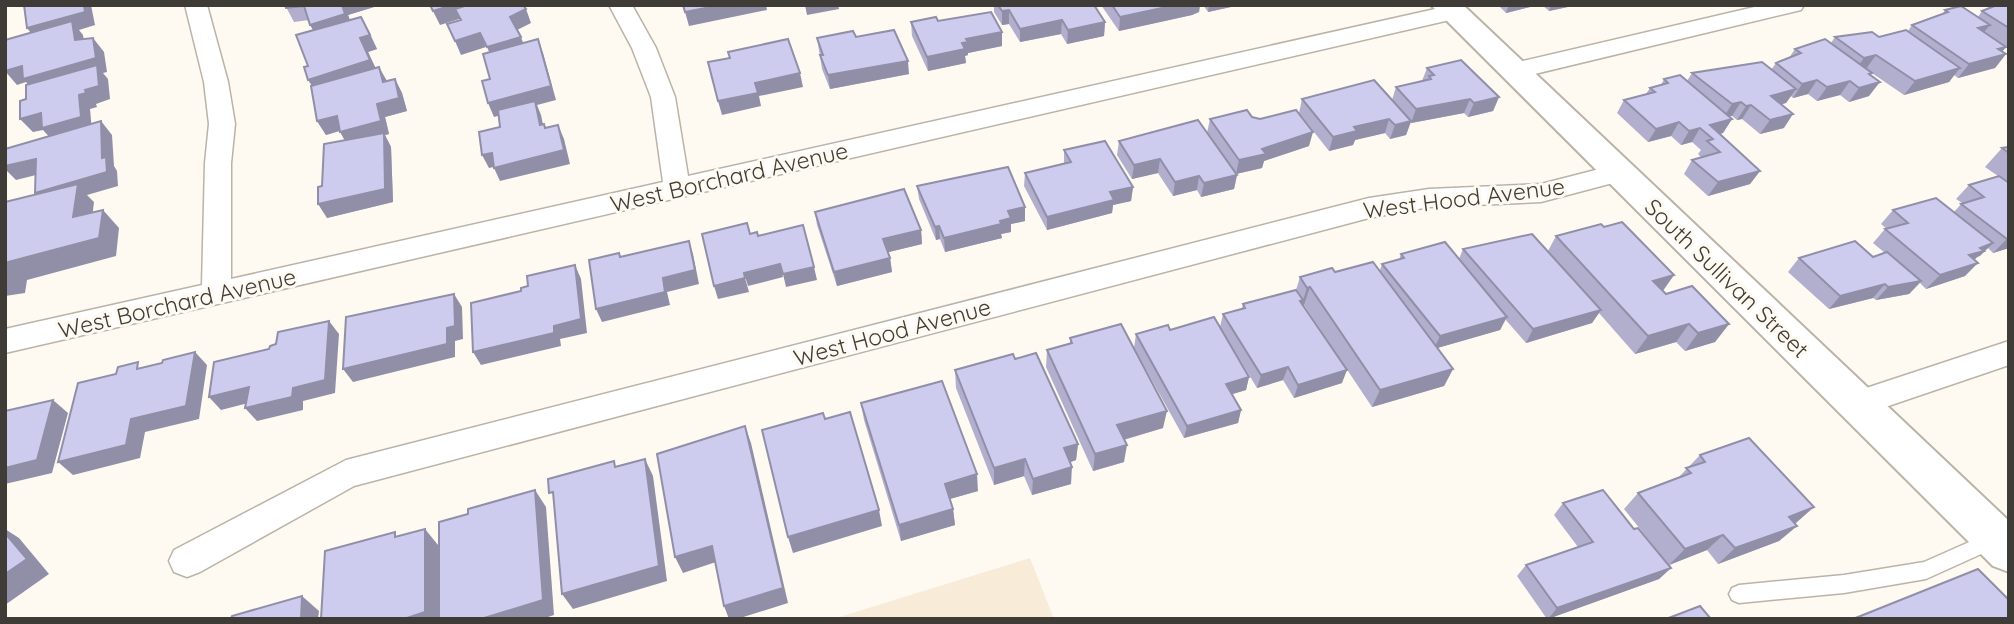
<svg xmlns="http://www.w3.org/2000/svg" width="2014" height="624" viewBox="0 0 2014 624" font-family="Quicksand,sans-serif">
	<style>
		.built { fill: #f8ecd8 }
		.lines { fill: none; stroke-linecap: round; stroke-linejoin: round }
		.lane-casing { stroke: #bbb3a7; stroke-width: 3 }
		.street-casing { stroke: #bbb3a7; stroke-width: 3 }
		.secondary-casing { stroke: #bbb3a7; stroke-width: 4 }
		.lane { fill: #fff; fill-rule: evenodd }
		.street { fill: #fff; fill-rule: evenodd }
		.secondary { fill: #fff; fill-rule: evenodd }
		.wall { fill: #b1afcd }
		.shaded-wall { fill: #908fa7 }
		.building { fill: #ceccee; stroke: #908fa7; stroke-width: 2 }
		.labels { text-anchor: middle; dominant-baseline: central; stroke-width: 6; stroke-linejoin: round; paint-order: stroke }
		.street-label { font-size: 23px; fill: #3f3c37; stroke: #fef9f1 }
	</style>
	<rect width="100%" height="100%" fill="#fef9f1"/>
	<!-- built -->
	<path class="built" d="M1030 558 1054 619H833Z"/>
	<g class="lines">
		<!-- lane casing -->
		<g class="lane-casing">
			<path id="lane" d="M1994 531 2001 533 2003 539 2001 545 1926 579 1844 593 1739 603 1732 600 1729 594 1732 588 1739 585 1844 575 1924 562Z"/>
		</g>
		<!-- street casing -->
		<g class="street-casing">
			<g id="street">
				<path d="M185 5H207L228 82 235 124 231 163V279L663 182 651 97 632 48 609 5H632L656 48 675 97 688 176 1453 5 1462 7 1465 12 1454 19 5 353V329L202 285 205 163 209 124 204 82Z"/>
				<path d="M1763 5H1804L1801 10 1514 79 1505 76 1502 71 1505 66 1514 63Z"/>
				<path d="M1619 164 1628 167 1632 173 1628 179 1541 202 1429 207 1369 218 354 486 200 572 187 577 174 572 169 561 174 550 346 460 1369 198 1429 189 1541 184Z"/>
				<path d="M2009 341V365L1856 417 1845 413 1840 404 1845 395Z"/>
			</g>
		</g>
		<!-- secondary casing -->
		<g class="secondary-casing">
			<path id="secondary" d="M1431 5H1463L2009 521V572L1993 566Z"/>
		</g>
		<!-- lane -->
		<use href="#lane" class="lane"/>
		<!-- street -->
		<use href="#street" class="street"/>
		<!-- secondary -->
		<use href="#secondary" class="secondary"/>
	</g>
	<!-- wall -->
	<g class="wall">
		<path d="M285 5 374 7 348 15 350 20 369 31 377 49 368 52 375 68 387 81 395 79 402 93 407 111 385 117 389 134 385 135 391 147 393 202 327 218 322 186 345 140 340 131 326 135 317 121 308 66 313 30 309 20 294 22Z"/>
		<path d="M994 5H1094L1105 22 1104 36 1067 44 1061 34 1020 42 1009 24 1002 25 994 12Z"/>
		<path d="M1101 5H1200L1199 12 1192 15 1119 31Z"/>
		<path d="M1203 5H1240L1208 12Z"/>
		<path d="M1498 5H1538L1506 13Z"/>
		<path d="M1542 5H1577L1549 11Z"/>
		<path d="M1991 5H2009V49L2006 47 2002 52 2006 54 1995 68 1958 78 1954 75 1949 82 1904 95 1866 69 1870 75 1869 96 1849 102 1840 95 1817 101 1808 94 1793 98 1791 96 1786 103 1781 104 1784 128 1760 134 1742 119 1737 120 1732 116H1728L1732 119 1723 133 1720 134 1760 171 1750 184 1708 196 1684 174 1692 160 1701 157 1698 154 1701 150 1692 142 1681 145 1671 136 1648 142 1617 113 1624 100 1646 94 1650 88 1661 85 1664 79 1687 81 1692 73 1771 70 1776 63 1789 58 1795 49 1831 43 1835 37H1879L1908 31 1912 25 1942 15 1945 10 1978 17 1982 11 1987 9Z"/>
		<path d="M938 21 1002 46 968 53V55L965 56 966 63 928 71 912 36 911 22Z"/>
		<path d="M856 37 909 74 830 89 822 69 817 38Z"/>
		<path d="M1427 68 1499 97 1493 111 1468 117 1464 113 1411 123V122L1406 135 1390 139 1385 133 1355 140 1353 145 1329 151 1299 113 1302 99 1392 100 1396 87 1422 81Z"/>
		<path d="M1252 117 1309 146 1264 161 1262 168 1236 174 1207 133 1210 119Z"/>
		<path d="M1119 141 1237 175 1234 189 1201 197 1197 190 1173 196 1158 173 1132 179 1117 155Z"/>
		<path d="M2009 147V248L1993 253 1988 248 1974 260 1965 276 1926 289 1920 283 1909 294 1876 300 1873 298 1829 309 1788 272 1799 258 1873 257 1885 253 1873 243 1885 229H1887L1881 224 1893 210 1954 212 1962 203 1956 199 1969 185 1998 176 1985 167 2002 148Z"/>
		<path d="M1064 150 1133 187 1131 201 1113 205 1112 213 1047 230 1024 186 1025 173 1064 163Z"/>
		<path d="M917 186 1025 207V221L1011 224V232L1001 234 1002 238 945 252 940 239 936 240 919 199Z"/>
		<path d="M815 212 921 230 922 244 888 252 890 258 892 272 837 286 817 225Z"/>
		<path d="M1604 227 1674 275 1663 291 1666 294 1729 324 1715 342 1685 351 1676 342 1635 354 1599 313 1592 323 1526 343 1505 319 1500 330 1437 348 1453 369 1444 386 1372 407 1304 305H1303L1342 383 1294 398 1283 380 1257 388 1220 327 1223 314 1242 309 1243 304 1296 290 1300 277 1335 272 1380 270 1382 264 1399 260 1401 254 1459 259 1463 249 1548 251 1556 236Z"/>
		<path d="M1170 330 1249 377 1246 390 1232 394 1241 410 1238 423 1184 438 1134 348 1136 334Z"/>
		<path d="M1070 338 1163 428 1124 440V462L1093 471 1046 367 1047 350 1070 344Z"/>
		<path d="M1015 359 1078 444 1076 460 1070 462 1071 484 1032 495 1024 476 994 485 956 388 955 370Z"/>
		<path d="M861 403 978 491 950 499 953 509 955 525 901 541 864 420Z"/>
		<path d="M1700 455 1795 524 1797 526 1779 541 1718 564 1707 550 1669 565 1624 509 1638 493 1677 479Z"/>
		<path d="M1563 503 1634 529 1671 568 1659 579 1547 619 1517 576 1526 565 1578 547 1554 515Z"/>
	</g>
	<!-- shaded-wall -->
	<g class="shaded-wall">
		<path d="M84 5H91L95 25 79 30 83 35 86 54 38 42 27 28Z"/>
		<path d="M342 5H373L374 7 348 15 353 28 318 38 310 25Z"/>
		<path d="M453 5H504L440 25 433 11Z"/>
		<path d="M721 5H766L767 10 689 26 685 12Z"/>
		<path d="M805 5H838L839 9 807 15Z"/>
		<path d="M1176 5H1200L1199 12 1192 15 1119 31 1120 17Z"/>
		<path d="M1209 5H1240L1208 12Z"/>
		<path d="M1509 5H1538L1506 13Z"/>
		<path d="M1551 5H1577L1549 11Z"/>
		<path d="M526 9 531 23 515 31 510 17Z"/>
		<path d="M1009 10V24L1002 25V11Z"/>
		<path d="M361 17 377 49 368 52 378 73 317 93 308 80Z"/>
		<path d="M1062 20 1061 34 1020 42V29Z"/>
		<path d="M1105 22 1104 36 1067 44 1068 30Z"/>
		<path d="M1990 25 1978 39V28Z"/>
		<path d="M1002 32V46L968 53V55L965 56 966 63 928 71 927 57 962 43 966 39Z"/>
		<path d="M480 33 486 47 461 55 455 41Z"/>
		<path d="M521 37 526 51 493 61 487 47Z"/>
		<path d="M93 38 104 52 107 72 103 73 108 79 110 99 96 104 97 107 90 109 92 131 54 142 43 130 33 132 20 119 35 93 26 82 17 85 5 71Z"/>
		<path d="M538 39 543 53 556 100 537 105 541 115 546 139 540 125 536 105 494 117 488 103Z"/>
		<path d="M2006 47 1998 56 2006 54 1995 68 1958 78 1969 64 1998 49Z"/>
		<path d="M1876 55 1866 69 1854 72 1864 58Z"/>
		<path d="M908 61 909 74 830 89 828 75Z"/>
		<path d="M379 67 387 81 383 82Z"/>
		<path d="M1960 68 1949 82 1904 95 1915 81Z"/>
		<path d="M800 73 803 87 759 96 761 106 722 115 718 101 755 83Z"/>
		<path d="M395 79 402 93 407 111 385 117 389 134 385 135 391 147 393 202 327 218 318 204 348 146 340 132Z"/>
		<path d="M1817 80 1808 94 1793 98 1802 84Z"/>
		<path d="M1850 81 1840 95 1817 101 1827 87Z"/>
		<path d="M1880 82 1869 96 1849 102 1859 88Z"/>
		<path d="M1796 89 1786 103 1761 110 1771 96Z"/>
		<path d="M1499 97 1493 111 1468 117 1474 103Z"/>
		<path d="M1470 99 1464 113 1411 123 1416 109Z"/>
		<path d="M1741 102 1732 116 1723 118 1732 104Z"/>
		<path d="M1751 105 1742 119 1737 120 1746 106Z"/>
		<path d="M1793 114 1784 128 1760 134 1770 120Z"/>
		<path d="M337 116 345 129 326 135 317 121Z"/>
		<path d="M1389 119 1385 133 1355 140 1353 145 1329 151 1333 137 1354 127Z"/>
		<path d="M1732 119 1723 133 1710 137V125Z"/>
		<path d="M101 121 112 135 114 166 117 171 118 186 87 195 94 202 90 235 48 207 35 193 102 158Z"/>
		<path d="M1411 121 1406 135 1390 139 1395 125Z"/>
		<path d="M1679 122 1671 136 1648 142 1656 129Z"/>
		<path d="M558 125 564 139 570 164 500 181 494 168Z"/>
		<path d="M1700 128 1692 142 1681 145 1689 131Z"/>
		<path d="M1313 132 1309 146 1264 161 1262 168 1236 174 1239 160 1262 149Z"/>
		<path d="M492 153 498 166 489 168 482 155Z"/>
		<path d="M36 159 48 172 16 180 5 169V166Z"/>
		<path d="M1160 159 1158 173 1132 179 1134 165Z"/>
		<path d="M1760 171 1750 184 1708 196 1718 182Z"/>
		<path d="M1237 175 1234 189 1201 197 1204 183Z"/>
		<path d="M1199 176 1197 190 1173 196 1175 182Z"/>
		<path d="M1133 187 1131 201 1113 205 1112 213 1047 230V217L1110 192Z"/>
		<path d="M1025 207V221L1011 224V232L1001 234 1002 238 945 252 944 238 1000 221 1008 211Z"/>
		<path d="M103 210 119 228 116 256 27 280 25 293 5 296V275L8 262Z"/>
		<path d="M939 226 940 239 936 240 935 227Z"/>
		<path d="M921 230 922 244 885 253 883 239Z"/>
		<path d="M2007 239H2009V248L1993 253Z"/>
		<path d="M689 241 693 254 699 284 667 292 670 305 602 322 596 309 663 278Z"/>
		<path d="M1993 243 1980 256 1977 257 1970 264 1969 255 1980 248Z"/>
		<path d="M890 258 892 272 837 286 834 272Z"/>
		<path d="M1978 263 1965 276 1926 289 1940 275Z"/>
		<path d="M780 264 783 277 748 286 744 273Z"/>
		<path d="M575 265 581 279 587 333 560 339 561 346 481 365 473 352 554 326Z"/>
		<path d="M814 267 817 280 786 287 783 274Z"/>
		<path d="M1674 275 1661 293 1653 281Z"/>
		<path d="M745 278 749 292 718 299 714 286Z"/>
		<path d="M1921 281 1909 294 1876 300 1888 287Z"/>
		<path d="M1885 284 1873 298 1829 309 1840 296Z"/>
		<path d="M1310 287 1304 305H1301L1300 301 1303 300 1307 288Z"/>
		<path d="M454 294 462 307 463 339 455 341V357L353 382 343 369 447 328Z"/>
		<path d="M1601 310 1592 323 1526 343 1533 329Z"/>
		<path d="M1507 317 1500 330 1434 349 1440 336Z"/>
		<path d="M329 321 339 334 335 393 303 401V410L257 421 245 408 293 388Z"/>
		<path d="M1689 324 1676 342 1635 354 1648 336Z"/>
		<path d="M1729 324 1715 342 1685 351 1698 333Z"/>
		<path d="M195 352 207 365 199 419 145 432 140 458 73 475 58 462 131 419Z"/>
		<path d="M1288 367 1283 380 1257 388 1261 375Z"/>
		<path d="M1453 369 1444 386 1372 407 1380 390Z"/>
		<path d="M1347 370 1342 383 1294 398 1298 385Z"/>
		<path d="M1249 377 1246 390 1223 397 1226 384Z"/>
		<path d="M249 387 260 400 221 410 209 397Z"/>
		<path d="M53 400 68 413 52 473 5 484V468Z"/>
		<path d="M1241 410 1238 423 1184 438 1187 426Z"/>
		<path d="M1167 411 1163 428 1115 442 1117 425Z"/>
		<path d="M745 426 751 443 788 603 737 619H729L724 606Z"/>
		<path d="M1078 444 1076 460 1063 465 1064 448Z"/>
		<path d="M1127 445 1124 462 1093 471 1095 454Z"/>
		<path d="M645 459 653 476 667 581 573 609 562 594Z"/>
		<path d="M1025 459 1024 476 994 485V468Z"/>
		<path d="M1072 467 1071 484 1032 495 1033 479Z"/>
		<path d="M977 474 978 491 946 500 945 484Z"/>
		<path d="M535 490 546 507 554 615 542 619H481Z"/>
		<path d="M1814 507 1796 523 1772 533 1789 517Z"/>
		<path d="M953 509 955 525 901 541 899 525Z"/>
		<path d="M879 510 882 526 793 553 788 537Z"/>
		<path d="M1797 526 1779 541 1718 564 1735 548Z"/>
		<path d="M5 529 19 538 49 574 5 605Z"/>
		<path d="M425 529 438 545 439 619H404Z"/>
		<path d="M1723 535 1707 550 1669 565 1685 549Z"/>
		<path d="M712 546 719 561 683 573 675 557Z"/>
		<path d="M1671 568 1659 579 1548 619 1557 608Z"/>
		<path d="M302 596 319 611 318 619H301Z"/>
	</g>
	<!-- building -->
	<g class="building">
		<path d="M24 5H84L85 12 27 28Z"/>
		<path d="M285 5H342L345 14 310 25 304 6 286 8Z"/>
		<path d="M430 5H453L433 11Z"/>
		<path d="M468 5H523L526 9 510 17 521 37 487 47 480 33 455 41 447 24 461 20 455 9Z"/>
		<path d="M683 5H721L685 12Z"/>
		<path d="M998 5H1094L1105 22 1068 30 1062 20 1020 29 1009 10 1002 11Z"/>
		<path d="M1112 5H1176L1120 17Z"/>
		<path d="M1997 5H2009V28L1982 11Z"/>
		<path d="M1961 6 1990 25 1978 28 2006 47 1998 49 2006 54 1969 64 1912 25 1948 12 1945 10Z"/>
		<path d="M991 12 1002 32 966 39 968 42 962 43 965 49 927 57 911 22 936 17 938 21Z"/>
		<path d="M361 17 370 35 360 38 370 60 308 80 304 67 308 66 296 35Z"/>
		<path d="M72 21 75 40 93 38 96 58 23 79 22 66 5 71V40Z"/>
		<path d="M894 30 908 61 828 75 820 55H823L817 38 853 31 856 37Z"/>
		<path d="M1906 30 1960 68 1915 81 1876 55 1864 58 1835 37 1872 32 1879 37Z"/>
		<path d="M538 39 551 86 488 103 482 81 490 79 483 54Z"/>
		<path d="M788 39 800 73 755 83 758 93 718 101 708 62 730 58 728 52Z"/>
		<path d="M1825 39 1872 73 1869 74 1880 82 1859 88 1850 81 1827 87 1817 80 1802 84 1776 63 1801 53 1795 49Z"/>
		<path d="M1461 60 1499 97 1474 103 1470 99 1416 109 1396 87 1431 79 1429 76 1434 75 1427 68Z"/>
		<path d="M1762 62 1796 89 1771 96 1793 114 1770 120 1751 105 1746 106 1741 102 1732 104 1692 73Z"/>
		<path d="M97 65 99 86 85 90 86 93 79 95 81 117 42 128 41 113 20 119V101L26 99V85Z"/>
		<path d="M379 67 383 82 395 79 399 98 377 104 381 121 340 132 337 116 317 121 311 86Z"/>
		<path d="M1680 75 1732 119 1710 125 1760 171 1718 182 1692 160 1720 152 1707 141 1713 139 1700 128 1689 131 1679 122 1656 129 1624 100 1655 92 1650 88 1668 83 1664 79Z"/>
		<path d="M1374 80 1411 121 1395 125 1389 119 1354 127 1357 131 1333 137 1302 99Z"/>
		<path d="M535 101 540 125 544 124 545 128 558 125 564 150 494 168 492 153 482 155 479 132 500 127 498 110Z"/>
		<path d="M1247 110 1252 117 1260 119 1296 110 1313 132 1262 149 1266 154 1239 160 1210 119Z"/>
		<path d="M1198 120 1237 175 1204 183 1199 176 1175 182 1160 159 1134 165 1119 141Z"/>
		<path d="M101 121 102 158 106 157 107 172 35 193 36 159 5 166V149Z"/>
		<path d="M384 133 385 189 318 204V187L322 186 324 144Z"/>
		<path d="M1105 141 1133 187 1110 192 1114 200 1047 217 1025 173 1071 162 1064 150Z"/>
		<path d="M2009 147V153L2002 148Z"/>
		<path d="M1008 167 1025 207 1008 211 1011 218 1000 221 1001 224 944 238 939 226 935 227 917 186Z"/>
		<path d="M1999 176 2009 183V239H2007L1961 204 1984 197 1969 185Z"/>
		<path d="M78 184 73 217 103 210 99 238 8 262 5 275V202Z"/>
		<path d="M904 189 921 230 883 239 890 258 834 272 815 212Z"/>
		<path d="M1936 198 1993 243 1980 248 1984 251 1969 255 1978 263 1940 275 1885 229 1908 223 1893 210Z"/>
		<path d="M1622 222 1674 275 1653 281 1666 294 1692 286 1729 324 1698 333 1689 324 1648 336 1556 236 1601 224 1604 227Z"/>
		<path d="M747 223 750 234 757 232 758 236 803 225 814 267 783 274 780 264 744 273 745 278 714 286 702 234Z"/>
		<path d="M1532 234 1601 310 1533 329 1463 249Z"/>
		<path d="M689 241 695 270 663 278 665 292 596 309 589 260 619 253 620 257Z"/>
		<path d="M1855 241 1873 257 1887 252 1921 281 1888 287 1885 284 1840 296 1799 258Z"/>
		<path d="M1445 242 1507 317 1440 336 1382 264 1404 258 1401 254Z"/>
		<path d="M1373 262 1453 369 1380 390 1310 287 1307 288 1300 277 1332 268 1335 272Z"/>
		<path d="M575 265 581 319 554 326V333L473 352 471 303 521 291V288L528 286 527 276Z"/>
		<path d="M1296 290 1303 300 1300 301 1347 370 1298 385 1288 367 1261 375 1223 314 1245 308 1243 304Z"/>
		<path d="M454 294 455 326 447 328V344L343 369 346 317Z"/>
		<path d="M1214 317 1249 377 1226 384 1241 410 1187 426 1136 334 1168 325 1170 330Z"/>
		<path d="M329 321 325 380 293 388 292 397 245 408 249 387 209 397 214 362 269 349 270 346 276 344 278 332Z"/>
		<path d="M1121 324 1167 411 1117 425 1127 445 1095 454 1047 350 1072 343 1070 338Z"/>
		<path d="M195 352 186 406 131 419 126 445 58 462 78 383 116 374 118 367 138 362 137 369 162 363 163 360Z"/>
		<path d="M1036 353 1078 444 1064 448 1072 467 1033 479 1025 459 994 468 955 370 1013 354 1015 359Z"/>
		<path d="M942 381 977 474 945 484 953 509 899 525 861 403Z"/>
		<path d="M53 400 37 460 5 468V411Z"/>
		<path d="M850 412 879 510 788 537 762 430 823 413 825 419Z"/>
		<path d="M745 426 783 588 724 606 712 546 675 557 657 454Z"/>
		<path d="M1749 438 1814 507 1789 517 1797 526 1735 548 1723 535 1685 549 1638 493 1691 473 1686 468 1705 462 1700 455Z"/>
		<path d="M645 459 659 566 562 594 553 492 549 493 548 479 614 461 615 467Z"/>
		<path d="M535 490 543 600 481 619H439V522L468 514V509Z"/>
		<path d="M1603 490 1634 529 1638 528 1671 568 1557 608 1526 565 1593 542 1563 503Z"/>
		<path d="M425 529V612L404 619H321L325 551 395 532V537Z"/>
		<path d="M5 533 27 559 5 574Z"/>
		<path d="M1978 569 2009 600V619H1853Z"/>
		<path d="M302 596 301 619H231L232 616Z"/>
		<path d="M1700 606 1711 619H1666Z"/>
	</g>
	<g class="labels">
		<!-- street labels -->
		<g class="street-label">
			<text transform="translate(729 177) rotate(-13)">West Borchard Avenue</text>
			<text transform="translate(1464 198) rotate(-7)">West Hood Avenue</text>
			<text transform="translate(1727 278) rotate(44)">South Sullivan Street</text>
			<text transform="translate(177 303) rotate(-13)">West Borchard Avenue</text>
			<text transform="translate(892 332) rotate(-15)">West Hood Avenue</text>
		</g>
	</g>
	<!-- border -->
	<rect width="2014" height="624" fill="none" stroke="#3f3c37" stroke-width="14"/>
</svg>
